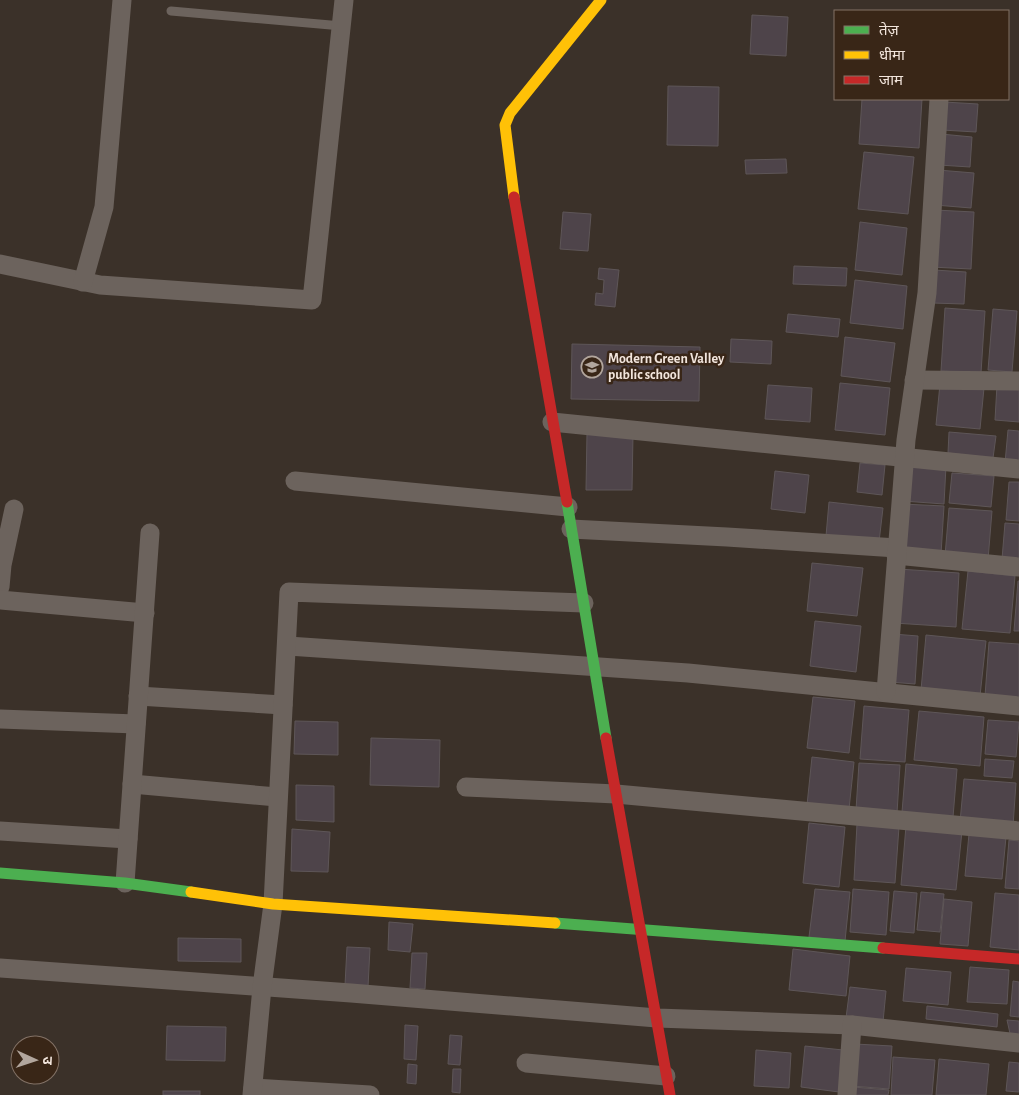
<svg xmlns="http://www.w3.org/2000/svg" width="1019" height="1095" viewBox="0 0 1019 1095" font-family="'Alegreya Sans','Noto Sans Devanagari',sans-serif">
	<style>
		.building { fill: #4e444a; stroke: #5e5658 }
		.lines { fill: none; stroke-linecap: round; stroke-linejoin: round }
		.lane { stroke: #6c635d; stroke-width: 9 }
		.street { stroke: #6c635d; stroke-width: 19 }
		.fast { stroke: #4caf50; stroke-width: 11 }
		.slow { stroke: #ffc107; stroke-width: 11 }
		.jam { stroke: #c62828; stroke-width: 11 }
		.labels { text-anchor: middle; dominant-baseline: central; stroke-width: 5; stroke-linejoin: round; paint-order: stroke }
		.poi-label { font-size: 14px; font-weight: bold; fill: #f2e5dc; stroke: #392617; text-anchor: start }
	</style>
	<rect width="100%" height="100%" fill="#3b3129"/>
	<!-- building -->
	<g class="building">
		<path d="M752 15 788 17 786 56 750 54Z"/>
		<path d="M668 86 719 87 718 146 667 145Z"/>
		<path d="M862 99H922L919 148 859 144Z"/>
		<path d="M944 102 978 104 976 132 942 130Z"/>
		<path d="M941 134 972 137 970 167 939 165Z"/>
		<path d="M864 152 914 157 908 214 858 209Z"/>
		<path d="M786 159 787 173 746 174 745 160Z"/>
		<path d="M938 170 974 173 971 208 935 205Z"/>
		<path d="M935 210 974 212 971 269 931 267Z"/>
		<path d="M563 212 591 214 588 251 560 249Z"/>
		<path d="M860 222 907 228 902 275 855 270Z"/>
		<path d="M794 266 847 268 846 286 793 284Z"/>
		<path d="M599 268 619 270 615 307 595 305 596 293 603 294 604 280 598 279Z"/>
		<path d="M934 270 966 272 964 304 932 303Z"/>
		<path d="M855 280 907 286 903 329 850 323Z"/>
		<path d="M945 308 985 311 981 373 941 371Z"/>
		<path d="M993 309 1017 311 1012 372 988 370Z"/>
		<path d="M788 314 840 319 838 337 786 332Z"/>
		<path d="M845 337 895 343 890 382 841 376Z"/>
		<path d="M731 339 772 341 771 364 730 362Z"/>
		<path d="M572 344 700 347 699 401 571 399Z"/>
		<path d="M840 383 890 388 885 435 835 430Z"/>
		<path d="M940 384 984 388 980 429 936 425Z"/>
		<path d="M768 385 812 388 810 422 765 419Z"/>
		<path d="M997 385 1019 387V422L995 420Z"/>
		<path d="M1008 430 1019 431V464L1005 463Z"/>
		<path d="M949 432 996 436 993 458 948 453Z"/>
		<path d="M587 433 633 434 632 490H586Z"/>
		<path d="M860 463 885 465 882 495 857 492Z"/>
		<path d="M906 463 946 466 944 504 903 501Z"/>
		<path d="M775 471 809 475 805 513 771 509Z"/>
		<path d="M952 473 994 476 991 507 949 503Z"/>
		<path d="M1009 482H1019V521L1006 520Z"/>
		<path d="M829 502 883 508 879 542 826 536Z"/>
		<path d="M902 504 944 506 941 554 901 550Z"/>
		<path d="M949 508 992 511 988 560 945 556Z"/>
		<path d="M1005 523 1019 524V560L1002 559Z"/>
		<path d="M812 563 863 568 857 616 807 611Z"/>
		<path d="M898 569 959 573 956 627 894 623Z"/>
		<path d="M968 571 1015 576 1010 633 962 629Z"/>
		<path d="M1018 581H1019V631H1014Z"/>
		<path d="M815 621 861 626 856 672 810 666Z"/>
		<path d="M893 634 918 636 915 684 890 682Z"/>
		<path d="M926 635 986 641 980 696 921 690Z"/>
		<path d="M989 642 1019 644V699L985 696Z"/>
		<path d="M813 697 855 701 849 753 807 748Z"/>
		<path d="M864 706 909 710 905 762 860 759Z"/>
		<path d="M919 711 984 717 980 766 914 760Z"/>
		<path d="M988 720 1019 722 1016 757 985 754Z"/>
		<path d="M295 721 338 722V755L294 754Z"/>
		<path d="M371 738 440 740 439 787 370 785Z"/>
		<path d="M812 757 854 762 849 809 807 805Z"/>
		<path d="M985 759 1014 761 1012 778 984 776Z"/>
		<path d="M859 763 900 765 897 813 856 810Z"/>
		<path d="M906 764 957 769 953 817 902 812Z"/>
		<path d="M964 779 1016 783 1013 826 960 822Z"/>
		<path d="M296 785 334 786V822L296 820Z"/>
		<path d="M809 823 845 827 839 887 803 883Z"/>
		<path d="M857 824 899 827 895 883 854 880Z"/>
		<path d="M906 826 962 831 956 890 901 885Z"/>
		<path d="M292 829 330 832 328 872 291 871Z"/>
		<path d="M969 834 1006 837 1002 879 965 876Z"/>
		<path d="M1009 840 1019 841V889L1005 888Z"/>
		<path d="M815 889 850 892 845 941 809 937Z"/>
		<path d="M853 889 889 892 886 935 850 932Z"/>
		<path d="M894 891 917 893 914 933 890 931Z"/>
		<path d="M921 892 944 894 940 932 917 930Z"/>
		<path d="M995 893 1019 895V950L990 947Z"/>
		<path d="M944 899 972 902 968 946 940 944Z"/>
		<path d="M389 922 413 924 410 952 388 950Z"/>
		<path d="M178 938 241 939V962L178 961Z"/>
		<path d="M347 947 370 948 368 987 345 985Z"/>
		<path d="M793 949 850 956 846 996 789 990Z"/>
		<path d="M412 953H427L425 989 410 988Z"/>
		<path d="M970 967 1009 970 1007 1004 967 1002Z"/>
		<path d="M906 968 951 972 948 1005 903 1001Z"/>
		<path d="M1013 981 1019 982V1017L1010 1016Z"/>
		<path d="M850 987 886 991 883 1022 846 1018Z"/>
		<path d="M927 1006 998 1014 997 1027 926 1019Z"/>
		<path d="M1007 1020 1019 1021V1038H1011Z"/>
		<path d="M405 1025 418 1026 416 1060 404 1059Z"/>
		<path d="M167 1026 226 1027 225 1061 166 1060Z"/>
		<path d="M450 1035 462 1036 460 1065 448 1064Z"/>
		<path d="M855 1044 892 1046 889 1089 852 1086Z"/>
		<path d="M805 1046 843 1050 839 1092 801 1087Z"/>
		<path d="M756 1050 791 1053 789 1088 754 1086Z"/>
		<path d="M893 1057 935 1060 932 1095H891Z"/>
		<path d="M939 1059 989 1064 986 1095H936Z"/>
		<path d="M1009 1062 1019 1063V1092L1006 1091Z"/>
		<path d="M408 1064 417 1065 416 1084 407 1083Z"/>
		<path d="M453 1069H461L460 1093 452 1092Z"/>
		<path d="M853 1087 889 1090 888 1095H852Z"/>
		<rect x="163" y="1091" width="37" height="4"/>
	</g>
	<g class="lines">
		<!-- lane -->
		<path class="lane" d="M171 11 342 26"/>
		<!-- street -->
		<g class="street">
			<path d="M0 264 100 285 312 300 344 0"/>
			<path d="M83 282 104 207 122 0"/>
			<path d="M914 380 1019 381"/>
			<path d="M552 422 1019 469"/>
			<path d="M295 481 568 507"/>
			<path d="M571 529 727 537 897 548"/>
			<path d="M896 555 1019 567"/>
			<path d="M0 587 2 565 14 509"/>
			<path d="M0 600 145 613"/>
			<path d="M288 646 688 673 1019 706"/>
			<path d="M886 692 906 440 927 293 939 99"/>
			<path d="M138 696 283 705"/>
			<path d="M0 719 136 724"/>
			<path d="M132 784 277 797"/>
			<path d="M466 787 616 794 1019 831"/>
			<path d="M0 831 128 839"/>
			<path d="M125 883 150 533"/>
			<path d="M0 968 351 993 657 1018 852 1025 1019 1043"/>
			<path d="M526 1063 666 1076"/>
			<path d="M253 1088 370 1095"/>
			<path d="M252 1095 262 987 273 904 289 592 584 603"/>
			<path d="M847 1095 852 1025"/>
		</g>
		<!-- fast -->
		<g class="fast">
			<path d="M567 502 606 738"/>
			<path d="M0 873 125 883 191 892"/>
			<path d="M555 923 883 948"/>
		</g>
		<!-- slow -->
		<g class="slow">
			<path d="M514 197 505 125 510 113 601 0"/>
			<path d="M191 892 273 904 555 923"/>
		</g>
		<!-- jam -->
		<g class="jam">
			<path d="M514 197 567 502"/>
			<path d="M606 738 670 1095"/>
			<path d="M883 948 1019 959"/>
		</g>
	</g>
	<!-- icons -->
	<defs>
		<g id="school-ring" transform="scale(1.125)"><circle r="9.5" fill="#392617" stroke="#b2a69d" stroke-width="1.5"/><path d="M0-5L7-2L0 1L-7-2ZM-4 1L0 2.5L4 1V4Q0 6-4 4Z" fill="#b2a69d"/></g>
	</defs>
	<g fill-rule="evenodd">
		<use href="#school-ring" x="592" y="367"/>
	</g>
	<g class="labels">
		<!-- poi labels -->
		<g class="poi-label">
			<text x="608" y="359">Modern Green Valley<tspan x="608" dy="16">public school</tspan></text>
		</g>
	</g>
	<!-- legend -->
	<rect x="834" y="10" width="175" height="90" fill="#392617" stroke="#837266"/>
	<rect x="844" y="26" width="25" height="8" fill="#4caf50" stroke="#837266"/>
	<text x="879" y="35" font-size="15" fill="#f2e5dc">तेज़</text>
	<rect x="844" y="51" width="25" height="8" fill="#ffc107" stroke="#837266"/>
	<text x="879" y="60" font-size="15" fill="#f2e5dc">धीमा</text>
	<rect x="844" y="76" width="25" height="8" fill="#c62828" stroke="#837266"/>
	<text x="879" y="85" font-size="15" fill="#f2e5dc">जाम</text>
	<!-- north arrow -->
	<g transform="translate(35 1060) rotate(93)"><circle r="24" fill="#392617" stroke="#837266"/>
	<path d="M0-4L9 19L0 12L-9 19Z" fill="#b2a69d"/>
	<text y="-8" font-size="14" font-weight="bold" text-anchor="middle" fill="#f2e5dc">उ</text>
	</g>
</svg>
